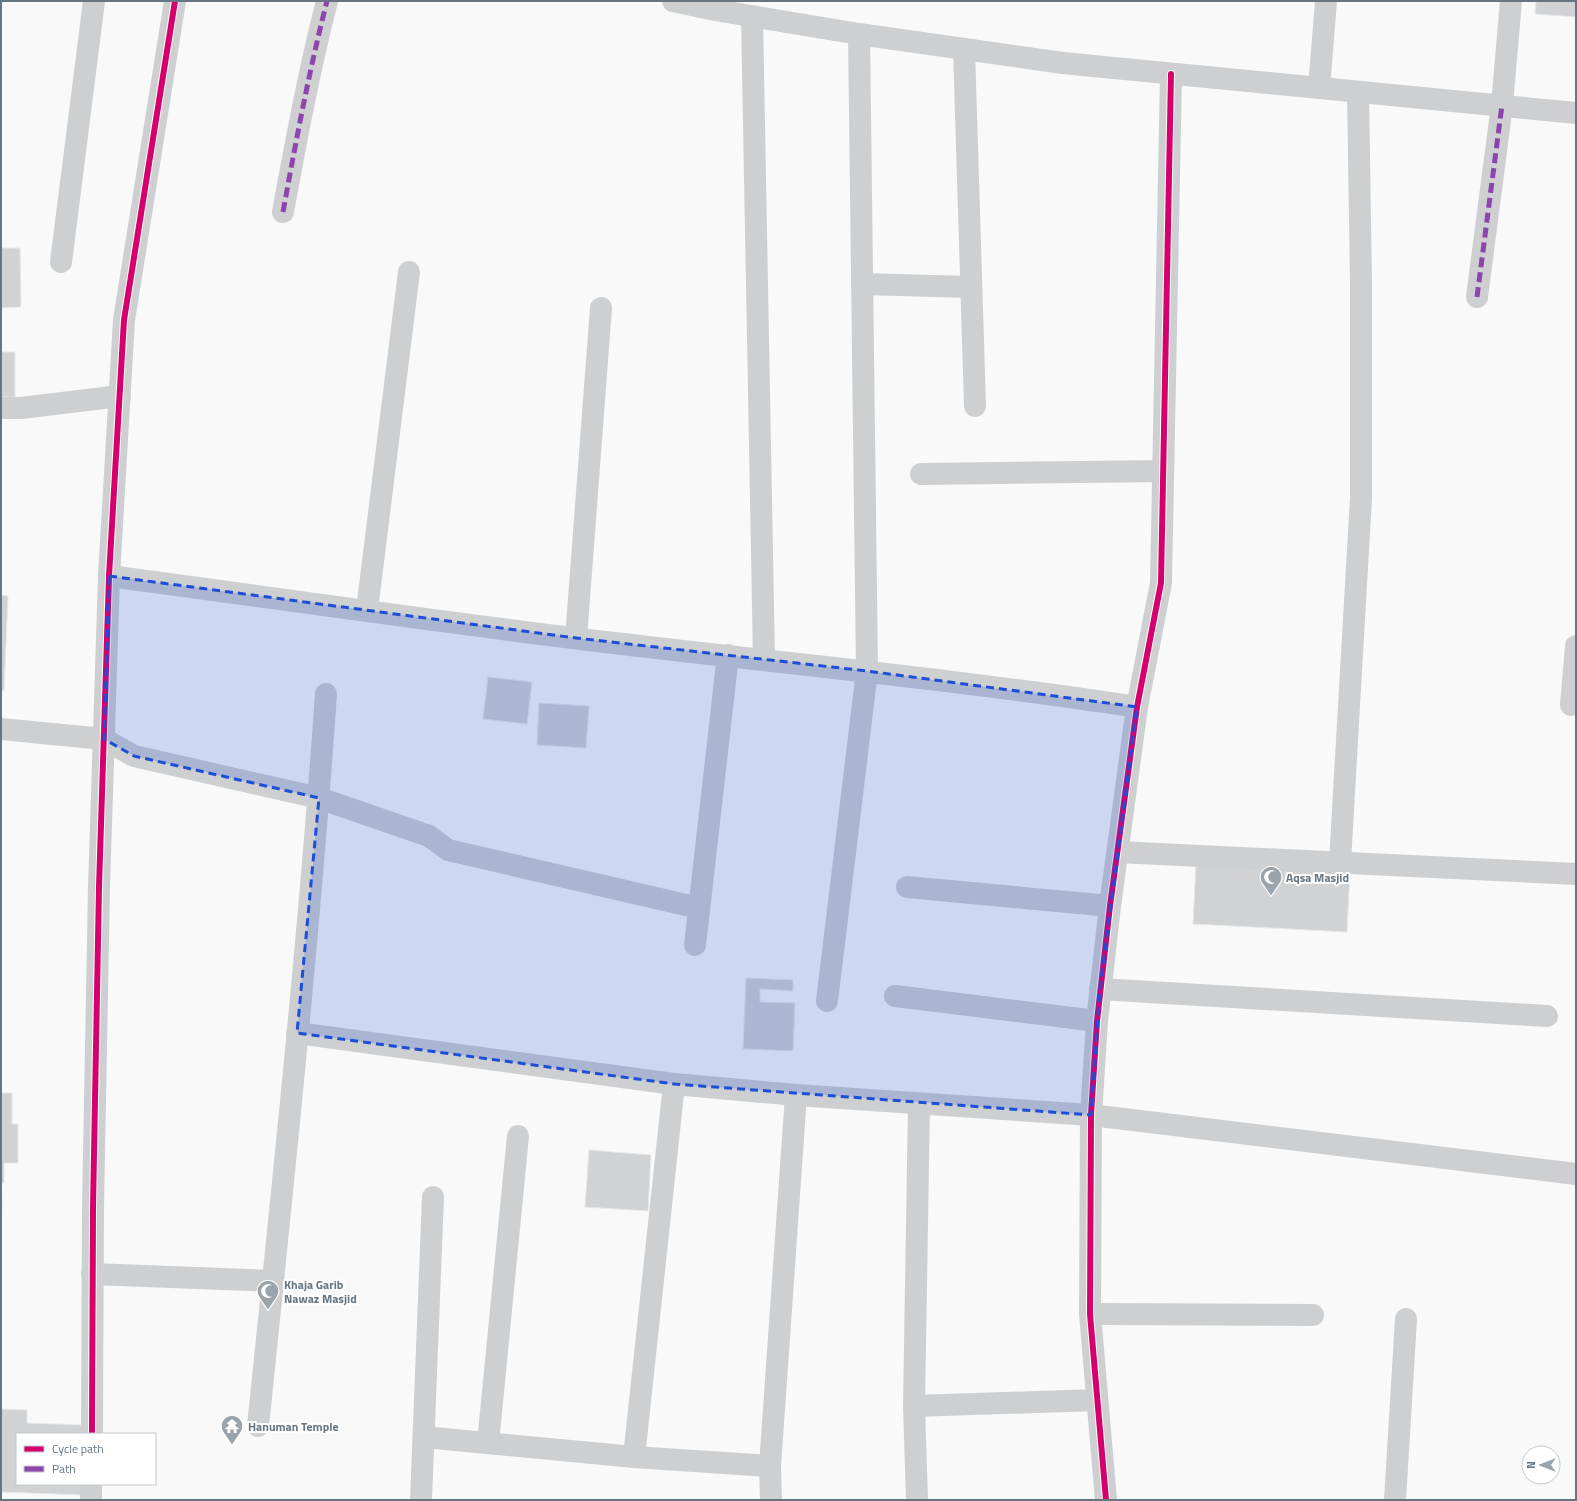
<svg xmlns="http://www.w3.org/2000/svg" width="1577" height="1501" viewBox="0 0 1577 1501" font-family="'Titillium Web',sans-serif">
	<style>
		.building { fill: #d0d2d3; stroke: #e8e8e8 }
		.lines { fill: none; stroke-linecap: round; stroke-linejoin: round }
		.minor { stroke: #cecfd0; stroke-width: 22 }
		.quiet { stroke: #8e44ad; stroke-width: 5; stroke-dasharray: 10 5; stroke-linecap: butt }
		.cycleway-casing { stroke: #fff; stroke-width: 8 }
		.cycleway { stroke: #d6006c; stroke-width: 6 }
		.marked { fill: #1d4ed8; fill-opacity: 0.2; stroke: #1d4ed8; stroke-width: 3; stroke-dasharray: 8 5; stroke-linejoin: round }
		.labels { text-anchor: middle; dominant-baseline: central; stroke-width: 4; stroke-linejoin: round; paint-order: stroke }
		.poi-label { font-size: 12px; font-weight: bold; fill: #657683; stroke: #fff; text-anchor: start }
	</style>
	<rect width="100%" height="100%" fill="#f9f9f9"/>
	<!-- building -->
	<g class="building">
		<path d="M1536 1H1576V17L1535 14Z"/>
		<path d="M1 248H20L21 307 1 308Z"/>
		<rect x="1" y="352" width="14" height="45"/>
		<path d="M1 595 8 596 4 691H1Z"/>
		<path d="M488 677 532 682 527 724 483 719Z"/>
		<path d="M539 703 589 706 586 748 537 745Z"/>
		<path d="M1196 863 1350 871 1347 932 1193 924Z"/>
		<path d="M746 978 793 980V991L760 989V1002L795 1003 793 1051 743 1049Z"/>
		<path d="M1 1093H12V1124H18V1163H4V1183H1Z"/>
		<path d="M589 1150 651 1155 648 1211 585 1207Z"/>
		<path d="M1 1197H2L1 1240Z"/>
		<path d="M1 1409 27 1410V1423L84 1425V1434H17V1484H82V1495L1 1492Z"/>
	</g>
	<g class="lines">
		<!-- minor -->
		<g class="minor">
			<path d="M673 1 715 10 859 34 1063 63 1576 113"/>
			<path d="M752 16 764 660"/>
			<path d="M964 49 975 406"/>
			<path d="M1319 88 1326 1"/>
			<path d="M283 212C296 141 309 71 327 1"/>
			<path d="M61 262 94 1"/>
			<path d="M862 284 971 287"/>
			<path d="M1477 297 1502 105 1511 1"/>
			<path d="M1 408H21L120 396"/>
			<path d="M921 474 1163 471"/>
			<path d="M109 576C275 598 439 622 605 642 782 663 960 680 1137 707"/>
			<path d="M367 610 409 272"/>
			<path d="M576 638 601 308"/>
			<path d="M1571 705 1576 646"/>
			<path d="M1 729 104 739 134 756 319 798 429 836 448 850 699 908"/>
			<path d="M1118 852 1576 874"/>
			<path d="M1340 862 1361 498V283L1358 92"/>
			<path d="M907 887 1110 906"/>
			<path d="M695 945 728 655"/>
			<path d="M1100 989 1547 1016"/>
			<path d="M895 996 1097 1021"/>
			<path d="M827 1001 867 671 859 34"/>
			<path d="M297 1033 674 1084 796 1095 1091 1115 1576 1174"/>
			<path d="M92 1274 273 1281"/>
			<path d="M1090 1314 1313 1315"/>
			<path d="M914 1406 1097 1400"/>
			<path d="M258 1426C283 1183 309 939 326 694"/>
			<path d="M92 1434 93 1208 99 887 109 576 124 320 175 1"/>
			<path d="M424 1437 634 1457 770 1466"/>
			<path d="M488 1443 518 1136"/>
			<path d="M634 1457 674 1084"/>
			<path d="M91 1500V1484"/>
			<path d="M421 1500 433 1197"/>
			<path d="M771 1500 770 1466 796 1095"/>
			<path d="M917 1500 914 1406 919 1104"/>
			<path d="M1106 1500 1090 1314 1091 1115 1097 1021 1110 906 1137 707 1161 583 1171 74"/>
			<path d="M1395 1500 1406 1319"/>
		</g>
		<!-- quiet -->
		<g class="quiet">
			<path d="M283 212C296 141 309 71 327 1"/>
			<path d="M1477 297 1502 105"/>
		</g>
		<!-- cycleway casing -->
		<g class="cycleway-casing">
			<g id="cycleway">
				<path d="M92 1434 93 1208 99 887 109 576 124 320 175 1"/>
				<path d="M1106 1500 1090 1314 1091 1115 1097 1021 1110 906 1137 707 1161 583 1171 74"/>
			</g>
		</g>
		<!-- cycleway -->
		<use href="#cycleway" class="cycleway"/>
	</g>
	<!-- marked area -->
	<path class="marked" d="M109 576 576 638 867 671 1137 707 1100 989 1091 1115 674 1084 297 1033 319 798 134 756 104 739Z"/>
	<!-- icons -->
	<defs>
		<g id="mosque-pin" transform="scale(1.15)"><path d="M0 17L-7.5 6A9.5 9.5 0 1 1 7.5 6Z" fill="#99a4ac" stroke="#fff"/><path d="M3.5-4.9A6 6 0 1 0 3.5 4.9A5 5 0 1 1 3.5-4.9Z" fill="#fff"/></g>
		<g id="temple-pin" transform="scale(1.15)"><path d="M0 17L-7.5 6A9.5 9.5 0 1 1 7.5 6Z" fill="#99a4ac" stroke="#fff"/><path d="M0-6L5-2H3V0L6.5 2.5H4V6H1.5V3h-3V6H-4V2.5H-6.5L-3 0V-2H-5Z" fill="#fff"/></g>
	</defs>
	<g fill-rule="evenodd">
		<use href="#mosque-pin" x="1271" y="877"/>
		<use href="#mosque-pin" x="268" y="1291"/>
		<use href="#temple-pin" x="232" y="1426"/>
	</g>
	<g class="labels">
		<!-- poi labels -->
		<g class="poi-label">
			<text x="1286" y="877">Aqsa Masjid</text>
			<text x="284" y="1284">Khaja Garib<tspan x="284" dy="14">Nawaz Masjid</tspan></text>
			<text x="248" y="1426">Hanuman Temple</text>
		</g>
	</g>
	<!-- border -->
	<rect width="1577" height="1501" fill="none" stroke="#657683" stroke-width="4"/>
	<!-- legend -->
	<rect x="16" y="1433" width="140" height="52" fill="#ffffff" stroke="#c1c8cd"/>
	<rect x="24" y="1446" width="20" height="6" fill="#d6006c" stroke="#c1c8cd"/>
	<text x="52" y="1453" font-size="12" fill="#657683">Cycle path</text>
	<rect x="24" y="1466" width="20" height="6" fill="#8e44ad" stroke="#c1c8cd"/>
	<text x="52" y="1473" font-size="12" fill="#657683">Path</text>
	<!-- north arrow -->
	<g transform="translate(1541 1465) rotate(270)"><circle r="19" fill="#ffffff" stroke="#c1c8cd"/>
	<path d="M0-3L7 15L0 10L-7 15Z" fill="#99a4ac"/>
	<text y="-6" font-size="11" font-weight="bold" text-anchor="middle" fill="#657683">N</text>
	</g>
</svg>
